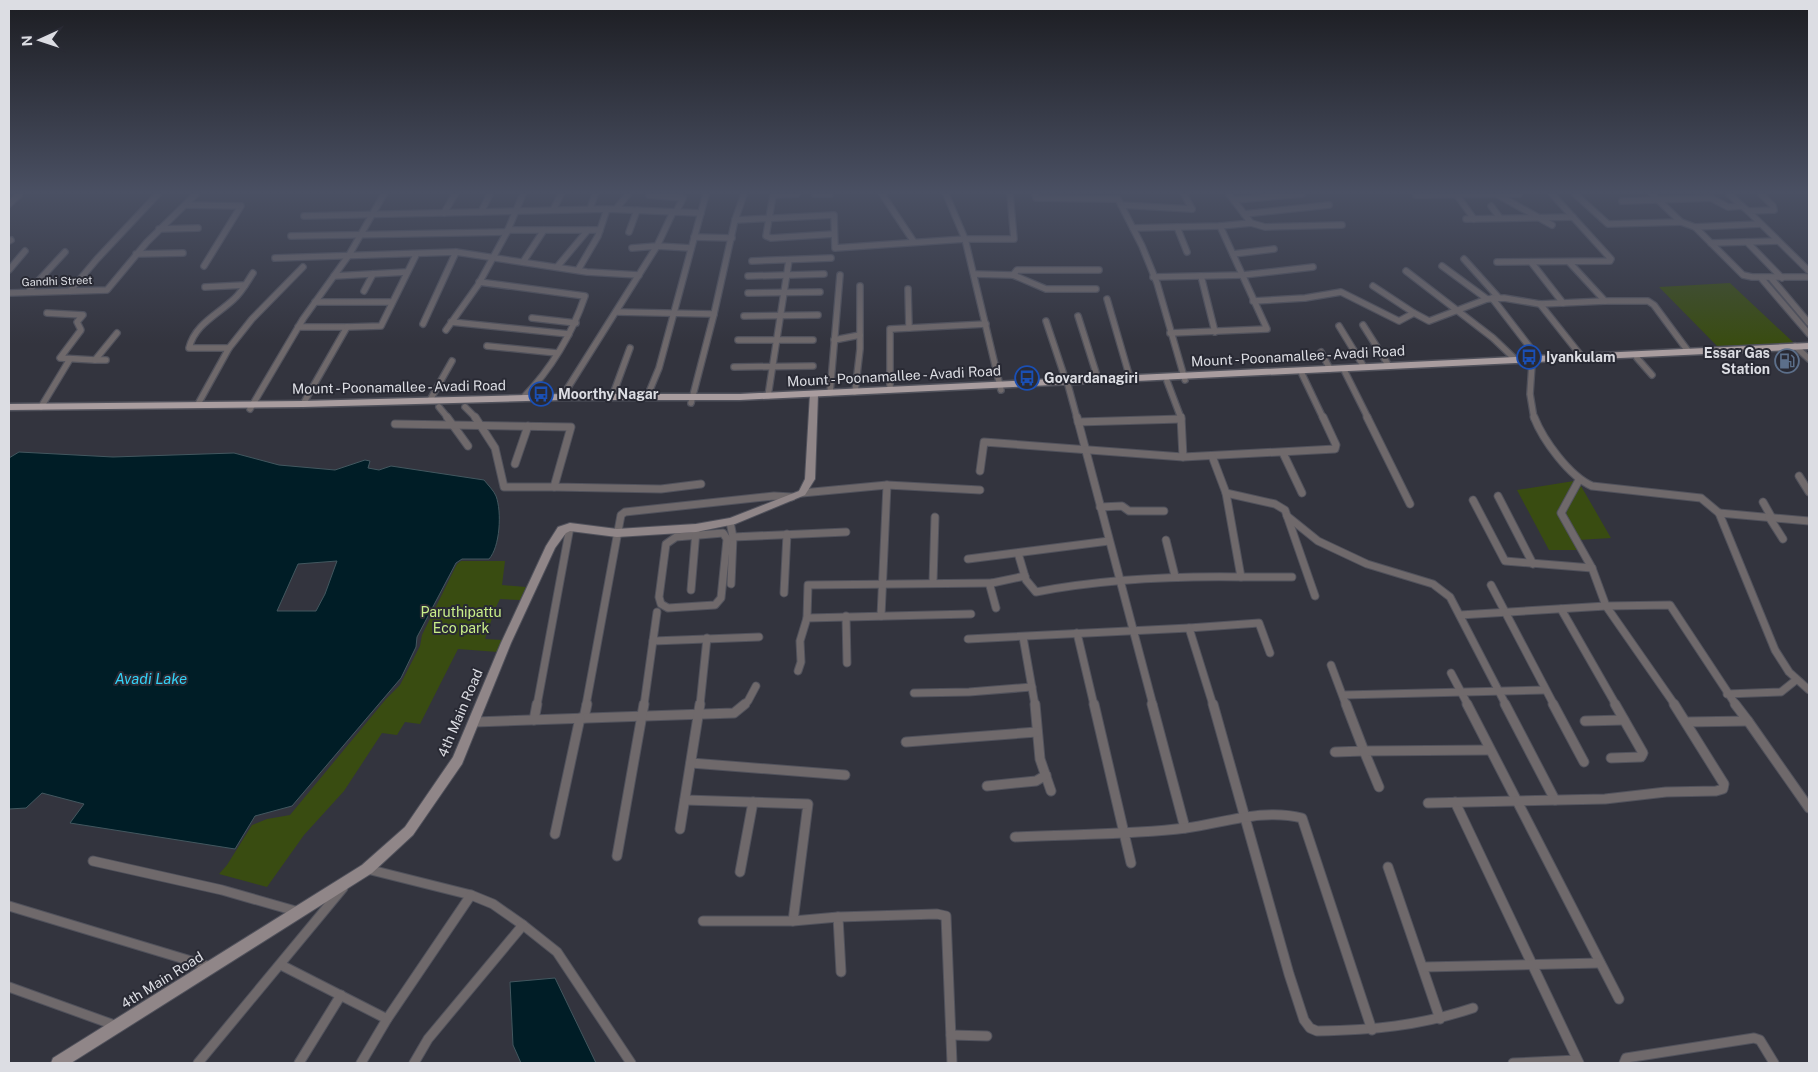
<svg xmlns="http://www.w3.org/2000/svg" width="1818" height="1072" viewBox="0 0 1818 1072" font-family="'Public Sans',sans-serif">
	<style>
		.green { fill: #394c11 }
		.water { fill: #001d26; stroke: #42575f; fill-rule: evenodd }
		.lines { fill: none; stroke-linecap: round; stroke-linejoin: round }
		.minor-far2-casing { stroke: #51525c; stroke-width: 8 }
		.minor-far1-casing { stroke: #51525c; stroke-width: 9 }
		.minor-casing { stroke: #51525c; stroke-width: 11 }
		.secondary-casing { stroke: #51525c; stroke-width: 2 }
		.primary-casing { stroke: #51525c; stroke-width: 3 }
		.minor-far2 { stroke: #6f696b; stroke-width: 5.5 }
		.minor-far1 { stroke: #6f696b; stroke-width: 7 }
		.minor { stroke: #6f696b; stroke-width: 9 }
		.secondary { fill: #908688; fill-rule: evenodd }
		.primary { fill: #a99d9f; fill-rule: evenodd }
		.labels { text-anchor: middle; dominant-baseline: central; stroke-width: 4; stroke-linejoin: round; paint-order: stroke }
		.far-street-label { font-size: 11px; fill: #dcdde3; stroke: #292a34 }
		.poi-label { font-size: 14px; font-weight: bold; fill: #dcdde3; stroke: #292a34; text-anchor: start }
		.street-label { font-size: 14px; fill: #dcdde3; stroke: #292a34 }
		.park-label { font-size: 14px; fill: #c9ee89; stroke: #292a34 }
		.water-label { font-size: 15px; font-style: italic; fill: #34d2f7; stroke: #292a34 }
	</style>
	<rect width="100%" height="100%" fill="#33343e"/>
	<!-- green -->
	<g class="green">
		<path d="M1730 283 1794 343 1717 346 1659 287Z"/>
		<path d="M1574 481 1557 512 1577 550H1549L1517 490Z"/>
		<path d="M1581 486 1611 538 1578 540C1562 509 1562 515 1581 486Z"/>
		<path d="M461 561H505L502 585 526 587 520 600 500 599 496 607 485 639 503 640 498 652 458 649 420 724 405 722 397 735 382 733 344 791 304 835 267 887 219 874 227 865 252 825 267 819 290 815 386 699 400 685 420 646 422 635 449 580 457 564Z"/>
	</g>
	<!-- water -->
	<g class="water">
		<path d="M19 452 113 457 234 453 279 465 335 470 365 460 370 461 368 468 379 470 391 466 484 480C488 485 494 491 496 496 502 512 500 547 489 559H462L456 563 417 637 416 647 401 678 292 806 255 816 235 849 70 823 84 804 42 793 26 808 9 809V458ZM337 561 325 594 316 611H277L298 564Z"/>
		<path d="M555 978 596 1063H521L513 1045 510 982Z"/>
	</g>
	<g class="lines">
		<!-- minor-far2 casing -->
		<g class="minor-far2-casing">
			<g id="minor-far2">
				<path d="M797 194 773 195 766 236 771 238 834 234"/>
				<path d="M815 194H830"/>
				<path d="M882 194 914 242"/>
				<path d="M946 194 965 239 1001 390"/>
				<path d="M1035 194 1036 198 1118 199 1142 246 1157 283 1185 380"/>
				<path d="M1184 194 1192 209"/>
				<path d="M1456 194 1474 219"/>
				<path d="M1575 194 1608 224 1681 222"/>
				<path d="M1652 194 1681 222 1695 227 1743 275 1752 277H1809"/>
				<path d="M1729 194 1742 206"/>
				<path d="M1761 194 1773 206 1774 210 1748 211 1809 271"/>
				<path d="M649 195 683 198 676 212"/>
				<path d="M1416 195 1519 194"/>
				<path d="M1498 195 1552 225"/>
				<path d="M1234 200 1302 194"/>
				<path d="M1622 201 1711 198 1728 207 1742 206 1748 211"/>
				<path d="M9 204 19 195"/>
				<path d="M187 205 241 206 204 266"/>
				<path d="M1121 205 1192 209"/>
				<path d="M1491 206 1500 218"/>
				<path d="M590 209 595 194"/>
				<path d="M616 209 628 194"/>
				<path d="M553 210 561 194"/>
				<path d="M481 212 490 194"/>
				<path d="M444 213 455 194"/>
				<path d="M1244 214 1329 205"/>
				<path d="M304 216 607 209 701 213"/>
				<path d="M1466 219 1573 217"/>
				<path d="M735 220 834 215 835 248 965 239H1014L1010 194"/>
				<path d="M1251 223 1265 227 1342 225"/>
				<path d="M1177 227 1187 252"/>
				<path d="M1695 227 1760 224"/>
				<path d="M1133 228 1220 226 1251 223 1229 194"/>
				<path d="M159 229 198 228"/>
				<path d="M508 230H600"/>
				<path d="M629 232 637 210"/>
				<path d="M291 236 507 232"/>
				<path d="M694 237 732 238"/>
				<path d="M9 241 11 240"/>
				<path d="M1747 242 1782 278"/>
				<path d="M1711 243 1778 241"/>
				<path d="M632 248 657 246 673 212"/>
				<path d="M136 254 183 253"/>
				<path d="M1233 254 1274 249"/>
				<path d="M275 258 456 252 587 272 639 275"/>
				<path d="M1464 259 1499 298"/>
				<path d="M752 261 831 258"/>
				<path d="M523 262 544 230"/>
				<path d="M1497 262 1610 261 1611 259 1552 194"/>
				<path d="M1531 262 1563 303"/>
				<path d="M1569 262 1605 301H1648L1654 305 1688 351"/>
				<path d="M557 267 588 230"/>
				<path d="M9 270 25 251"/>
				<path d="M578 270 598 236 607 209"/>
				<path d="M1406 271 1493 338 1516 360"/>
				<path d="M974 274 1013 275 1046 289H1096"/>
				<path d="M1013 275 1017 270H1099"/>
				<path d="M334 276 407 272"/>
				<path d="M748 276 824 274"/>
				<path d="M1201 276 1215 332"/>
				<path d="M1153 277 1243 275 1313 267"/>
				<path d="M1761 278 1809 334"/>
				<path d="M1771 278 1809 323"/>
				<path d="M479 282 585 296C572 334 551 369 523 398"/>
				<path d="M1373 286 1414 313"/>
				<path d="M205 287 245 285"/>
				<path d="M908 289 909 328"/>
				<path d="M29 291 65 252"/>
				<path d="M70 291 97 259 158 194"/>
				<path d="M364 291 373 274"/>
				<path d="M9 293 107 290 147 242 196 194"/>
				<path d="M748 293 820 292"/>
				<path d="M1492 298 1539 359"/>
				<path d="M1107 299 1130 378"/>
				<path d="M1487 299 1504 298 1540 304 1605 301"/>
				<path d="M1253 301 1305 298 1341 292 1399 321 1414 313 1429 321 1487 299 1442 266"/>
				<path d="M315 302H392"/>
				<path d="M1540 304 1582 357"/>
				<path d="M616 312 714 314"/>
				<path d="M47 313 83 315 77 322 81 330 60 358 95 360 117 333"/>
				<path d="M744 316 818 315"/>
				<path d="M1078 316 1098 379"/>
				<path d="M532 318 576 323"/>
				<path d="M1046 321 1066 381"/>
				<path d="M451 322 569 334"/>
				<path d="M423 324 456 252"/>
				<path d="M1363 325 1389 366"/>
				<path d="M1339 326 1364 367"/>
				<path d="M298 327H347L303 404"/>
				<path d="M347 327 381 326 416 255"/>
				<path d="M446 330 478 285 507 232 523 194"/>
				<path d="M1170 333 1267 329 1220 226"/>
				<path d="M738 340H813"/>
				<path d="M834 340 860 335"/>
				<path d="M487 346 557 353"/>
				<path d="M1795 346 1809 359"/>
				<path d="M229 348 252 319 303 267"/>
				<path d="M1321 352 1330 369"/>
				<path d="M1637 358 1652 375"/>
				<path d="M1530 359 1532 364 1530 394 1534 418"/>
				<path d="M95 360H106"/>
				<path d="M734 367 813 366"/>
				<path d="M1345 372 1368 418"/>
				<path d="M1302 374 1323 418"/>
				<path d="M1167 381 1181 418"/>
				<path d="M1068 385 1077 418"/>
				<path d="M890 390V329L986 324"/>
				<path d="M855 392 860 349V286"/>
				<path d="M830 393 840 275"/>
				<path d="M768 396 789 260"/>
				<path d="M562 397 657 246 691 248"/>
				<path d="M612 397 630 348"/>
				<path d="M647 397 659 368 706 194"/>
				<path d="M430 400 452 361"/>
				<path d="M691 403 714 314 735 220 744 194"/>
				<path d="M198 404 229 348H189C195 324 217 315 234 299 242 292 247 282 253 273"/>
				<path d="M41 407 70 359"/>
				<path d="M439 407 448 418"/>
				<path d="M465 407 476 418"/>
				<path d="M250 409 303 319 349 255 384 194"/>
			</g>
		</g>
		<!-- minor-far1 casing -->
		<g class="minor-far1-casing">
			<g id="minor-far1">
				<path d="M447 417 468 446"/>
				<path d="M475 417 495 448 504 487H554"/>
				<path d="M1077 417 1153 705"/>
				<path d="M1181 417 1183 457"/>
				<path d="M1367 417 1410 504"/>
				<path d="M1534 417C1543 440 1569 476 1592 486L1701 498 1719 513 1775 650 1789 672 1809 690"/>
				<path d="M1078 422 1181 419"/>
				<path d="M395 424 571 427 554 487 661 489 701 484"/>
				<path d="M1283 453 1302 493"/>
				<path d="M515 464 528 426"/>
				<path d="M980 471 984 442 1183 457 1335 449 1336 445 1323 417"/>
				<path d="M1799 476 1809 492"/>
				<path d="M1579 480 1561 513 1592 568 1606 606 1675 705"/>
				<path d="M802 493 887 485 980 490"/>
				<path d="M1226 493 1275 504 1285 510 1315 596"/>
				<path d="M1498 496 1533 564"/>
				<path d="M1473 500 1505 561 1592 568"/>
				<path d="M1763 502 1772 518"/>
				<path d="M1100 507 1122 506 1129 511H1164"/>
				<path d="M1719 513 1809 521"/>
				<path d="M1287 516 1318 541 1367 564 1433 584 1450 597 1506 705"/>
				<path d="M1769 517 1783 539"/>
				<path d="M730 522 733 537 731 584"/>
				<path d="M723 533 727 539 721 598 715 605 668 608 661 604 659 597 666 544 676 537Z"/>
				<path d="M733 537 846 532"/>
				<path d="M1166 540 1175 576"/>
				<path d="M1018 553 1026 580 1036 592C1104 579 1172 576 1241 577L1226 493 1212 456"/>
				<path d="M968 559 1109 541"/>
				<path d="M1241 577H1292"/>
				<path d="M933 582 935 517"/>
				<path d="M1491 585 1554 705"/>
				<path d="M691 590 696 531"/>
				<path d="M784 593 787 534"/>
				<path d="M996 608 990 586 992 583 1025 576"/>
				<path d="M1561 609 1616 705"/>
				<path d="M1460 615 1606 606 1670 605 1736 705"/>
				<path d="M846 616 847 663"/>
				<path d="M881 616 887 485"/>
				<path d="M807 618 808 585 992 583"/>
				<path d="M1189 628 1259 623 1270 653"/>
				<path d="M1077 633 1094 705"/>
				<path d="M1023 637 1035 705"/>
				<path d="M968 639 1189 628 1213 705"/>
				<path d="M653 641 759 637"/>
				<path d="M1331 665 1346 705"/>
				<path d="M798 671 801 662 800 641 807 618 971 614"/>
				<path d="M1451 673 1468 705"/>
				<path d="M914 693 969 692 1032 687"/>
				<path d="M1727 694 1781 692 1796 680"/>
				<path d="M1343 695 1545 690"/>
				<path d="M537 705 570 527"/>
				<path d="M586 705 621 515 625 512 774 496 792 497"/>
				<path d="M644 705 657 612"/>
				<path d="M700 705 707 638"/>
				<path d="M743 705 748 701 756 686"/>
			</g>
		</g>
		<!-- minor casing -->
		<g class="minor-casing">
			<g id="minor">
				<path d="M1035 704 1040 759 1051 791"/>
				<path d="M1094 704 1131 863"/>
				<path d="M1152 704 1185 828"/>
				<path d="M1213 704 1289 974 1304 1020 1310 1028 1317 1031C1373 1030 1419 1026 1473 1008"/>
				<path d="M1467 704 1619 999"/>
				<path d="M1505 704 1555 800"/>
				<path d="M1553 704 1584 762"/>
				<path d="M584 718 587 704"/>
				<path d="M534 720 537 704"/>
				<path d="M1585 721 1624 720"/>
				<path d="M1748 721 1809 808"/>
				<path d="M475 722 734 713 745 704"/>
				<path d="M1687 722 1748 721 1735 704"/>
				<path d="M906 742 1037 732"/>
				<path d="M1335 752 1364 751 1346 704"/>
				<path d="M1611 758 1641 757 1643 753 1615 704"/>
				<path d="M691 763 845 775"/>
				<path d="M987 786 1036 781 1046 775"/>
				<path d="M1379 787 1364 751 1490 750"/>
				<path d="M685 800 808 804 793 921"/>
				<path d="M1455 802 1579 1063"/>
				<path d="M1428 803 1605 799 1666 792 1716 791 1723 789 1724 784 1674 704"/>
				<path d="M680 829 700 704"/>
				<path d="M555 834 580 718"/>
				<path d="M1015 837C1072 834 1129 835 1186 828 1224 823 1263 808 1302 818L1372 1030"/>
				<path d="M617 856 644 704"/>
				<path d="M93 861 222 890 299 912"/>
				<path d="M1388 867 1440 1019"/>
				<path d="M367 869 471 895 493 904 523 925 557 952 631 1063"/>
				<path d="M740 872 753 802"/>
				<path d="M9 906 211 967"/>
				<path d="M838 917 841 972"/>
				<path d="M703 921H793L838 917 937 914 946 916 952 1063"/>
				<path d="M281 965 387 1019"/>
				<path d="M1424 967 1600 963"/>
				<path d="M9 987 117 1026"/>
				<path d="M951 1035 987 1036"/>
				<path d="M198 1063 343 888"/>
				<path d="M299 1063 341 995"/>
				<path d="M361 1063 387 1019 471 895"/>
				<path d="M414 1063 428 1039 523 925"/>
				<path d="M1513 1063 1577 1060"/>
				<path d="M1624 1063 1626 1058 1754 1038 1760 1040 1774 1063"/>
			</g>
		</g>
		<!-- secondary casing -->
		<g class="secondary-casing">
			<path id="secondary" d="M814 391 818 394 815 479 805 495 735 524 696 532 617 537 570 531 566 533 555 548 511 643 462 764 413 835 372 873 71 1063H51L53 1058 362 865 405 827 453 757 501 643 546 546 558 527 570 523 617 529 696 524 730 518 799 491 805 479 810 394Z"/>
		</g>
		<!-- primary casing -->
		<g class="primary-casing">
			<path id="primary" d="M1809 343V349L740 400H562L303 407 9 410V404L303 401 562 394H740Z"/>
		</g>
		<!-- minor-far2 -->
		<use href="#minor-far2" class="minor-far2"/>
		<!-- minor-far1 -->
		<use href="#minor-far1" class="minor-far1"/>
		<!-- minor -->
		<use href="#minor" class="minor"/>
		<!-- secondary -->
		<use href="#secondary" class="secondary"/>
		<!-- primary -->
		<use href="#primary" class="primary"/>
	</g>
	<!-- sky -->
	<linearGradient id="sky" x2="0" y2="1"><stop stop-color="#1c1d22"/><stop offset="0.56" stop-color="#4a5063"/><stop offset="1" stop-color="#4a5063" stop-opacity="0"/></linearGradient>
	<rect width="1818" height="344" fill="url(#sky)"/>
	<!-- icons -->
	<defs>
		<g id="bus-ring" transform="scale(1.25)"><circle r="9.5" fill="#292a34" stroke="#1a4fb4" stroke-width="1.5"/><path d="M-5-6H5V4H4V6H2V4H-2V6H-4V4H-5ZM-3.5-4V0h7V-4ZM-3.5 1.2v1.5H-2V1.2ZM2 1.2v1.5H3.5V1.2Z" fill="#1a4fb4"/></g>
		<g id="fuel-ring" transform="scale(1.25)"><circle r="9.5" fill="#292a34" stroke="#5c6f8a" stroke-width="1.5"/><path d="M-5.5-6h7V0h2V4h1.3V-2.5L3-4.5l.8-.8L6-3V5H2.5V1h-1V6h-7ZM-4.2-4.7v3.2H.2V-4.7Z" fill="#5c6f8a"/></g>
	</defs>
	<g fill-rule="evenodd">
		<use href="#bus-ring" x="1529" y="357"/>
		<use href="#fuel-ring" x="1787" y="361"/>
		<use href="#bus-ring" x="1027" y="378"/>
		<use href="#bus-ring" x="541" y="394"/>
	</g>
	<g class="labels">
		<!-- far-street labels -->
		<g class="far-street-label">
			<text transform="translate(57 281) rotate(-2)">Gandhi Street</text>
		</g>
		<!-- poi labels -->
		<g class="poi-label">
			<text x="1770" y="353" text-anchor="end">Essar Gas<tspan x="1770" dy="16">Station</tspan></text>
			<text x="1546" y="357">Iyankulam</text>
			<text x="1044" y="378">Govardanagiri</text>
			<text x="558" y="394">Moorthy Nagar</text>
		</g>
		<!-- street labels -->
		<g class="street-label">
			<text transform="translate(1298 356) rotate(-3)">Mount - Poonamallee - Avadi Road</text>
			<text transform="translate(894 376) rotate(-3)">Mount - Poonamallee - Avadi Road</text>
			<text transform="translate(399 387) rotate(-1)">Mount - Poonamallee - Avadi Road</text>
			<text transform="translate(460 713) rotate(-67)">4th Main Road</text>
			<text transform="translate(162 980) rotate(-32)">4th Main Road</text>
		</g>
		<!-- park labels -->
		<g class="park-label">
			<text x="461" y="612">Paruthipattu<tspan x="461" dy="16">Eco park</tspan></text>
		</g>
		<!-- water labels -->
		<g class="water-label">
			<text x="151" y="678">Avadi Lake</text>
		</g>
	</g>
	<!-- border -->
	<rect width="1818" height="1072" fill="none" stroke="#dcdde3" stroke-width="20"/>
	<!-- north arrow -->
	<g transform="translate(40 40) rotate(267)" stroke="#292a34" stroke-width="4" paint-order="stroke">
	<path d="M0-4L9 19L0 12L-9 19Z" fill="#dcdde3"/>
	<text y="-8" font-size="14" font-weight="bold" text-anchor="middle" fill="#dcdde3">N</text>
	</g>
</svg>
